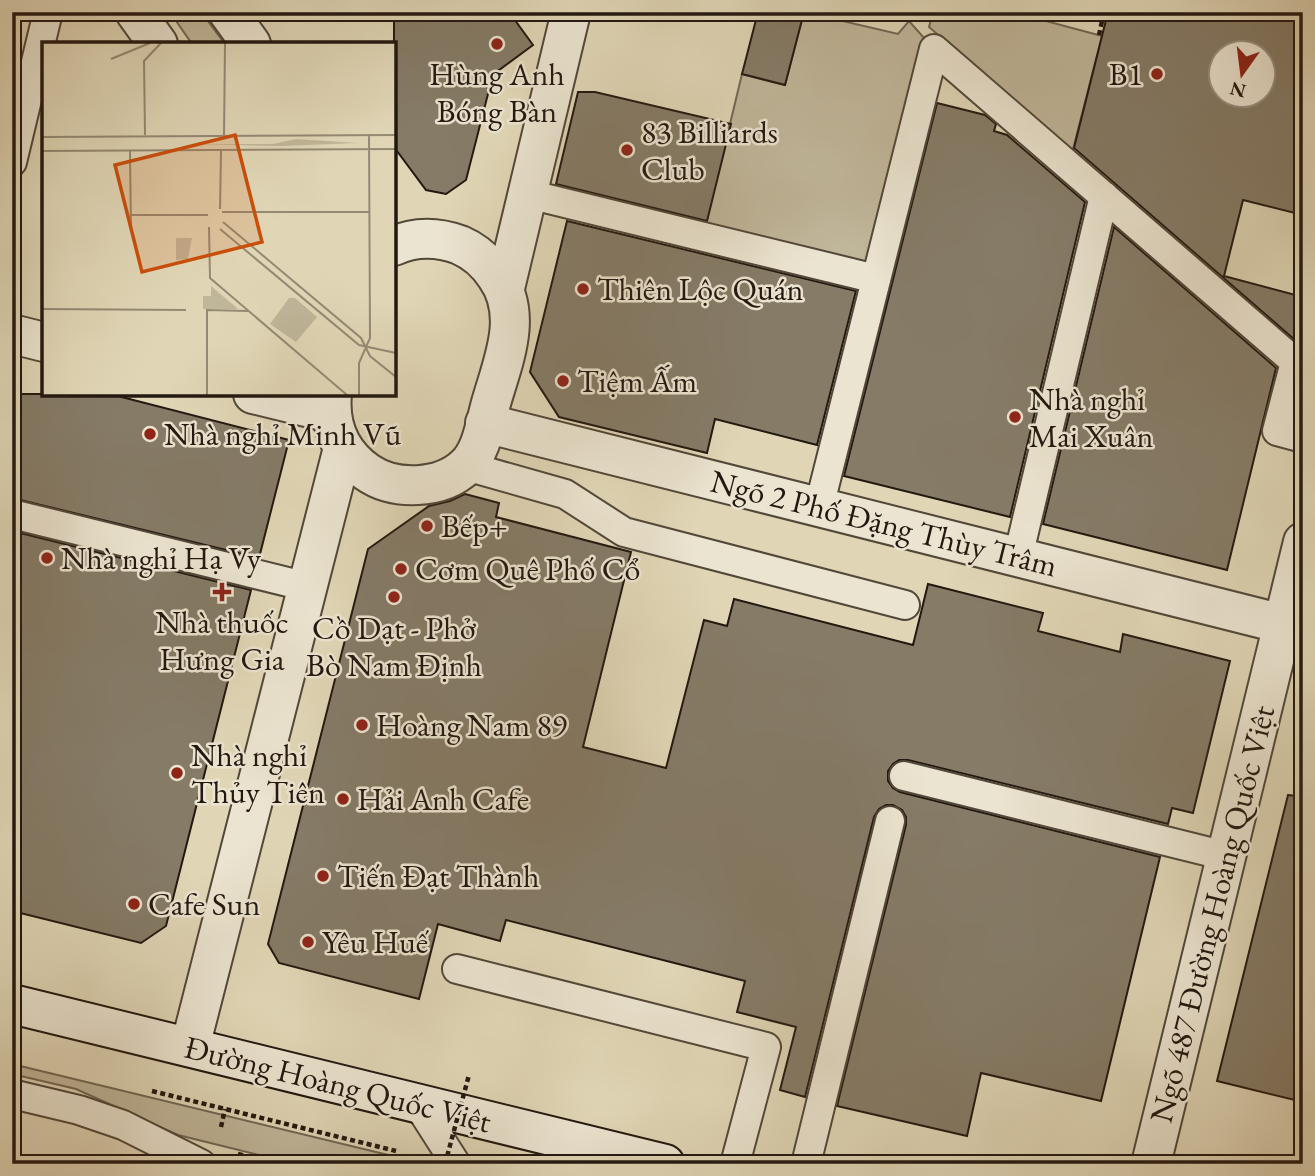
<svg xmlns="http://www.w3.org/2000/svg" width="1315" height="1176" viewBox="0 0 1315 1176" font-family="'EB Garamond',serif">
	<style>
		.green { fill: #c0b69a; stroke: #726756; stroke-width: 2 }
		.building { fill: #857b67; stroke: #231811; stroke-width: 2; fill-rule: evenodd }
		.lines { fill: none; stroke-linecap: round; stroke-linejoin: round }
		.service-casing { stroke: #52483a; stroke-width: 32 }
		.minor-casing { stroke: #52483a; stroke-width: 42 }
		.secondary-casing { stroke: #231811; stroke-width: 42 }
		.path { stroke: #231811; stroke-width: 4.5; stroke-dasharray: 5 3.5; stroke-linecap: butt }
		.service { stroke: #ebe4d0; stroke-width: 28 }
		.minor { stroke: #ebe4d0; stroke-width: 38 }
		.secondary { stroke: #ebe4d0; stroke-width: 38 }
		.path-bridge { stroke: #231811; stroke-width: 4.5; stroke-dasharray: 5 3.5; stroke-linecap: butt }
		.poi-dot { fill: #8f2418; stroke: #ebe4d0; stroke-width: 2.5 }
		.labels { text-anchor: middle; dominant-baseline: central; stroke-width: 5; stroke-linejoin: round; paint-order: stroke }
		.poi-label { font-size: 32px; fill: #231811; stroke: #ebe4d0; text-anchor: start }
		.street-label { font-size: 32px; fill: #231811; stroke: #ebe4d0 }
		.inset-road { fill: none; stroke: #948a74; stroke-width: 2 }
		.view { fill: #ca4f0d; fill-opacity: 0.15; stroke: #ca4f0d; stroke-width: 3.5 }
		.inset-edge { fill: none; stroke: #231811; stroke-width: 3.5 }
	</style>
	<rect width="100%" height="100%" fill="#e0d6b6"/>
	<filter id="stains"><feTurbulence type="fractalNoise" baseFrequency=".00286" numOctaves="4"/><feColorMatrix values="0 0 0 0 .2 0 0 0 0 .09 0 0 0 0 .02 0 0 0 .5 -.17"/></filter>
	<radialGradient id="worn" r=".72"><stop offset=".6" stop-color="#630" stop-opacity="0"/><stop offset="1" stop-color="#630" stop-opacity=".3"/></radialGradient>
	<!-- green -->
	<g class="green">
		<path d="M170 12H201L225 44H192Z"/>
		<path d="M804 12 898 34 909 21 925 39 870 265 706 224 742 74 785 85Z"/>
		<path d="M933 12H1012L1102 36 1072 153 929 27Z"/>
		<path d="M12 1064 409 1160 414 1164H295L178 1135 76 1089 12 1074Z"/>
	</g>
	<!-- building -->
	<g class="building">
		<path d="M394 12H509L533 45 483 82 489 90 466 180 446 194 426 190 394 147Z"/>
		<path d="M758 12H804L785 85 742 74Z"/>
		<path d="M1108 12H1303V215L1243 200 1224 276 1303 297V347L1074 148ZM1221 52H1263V94H1221Z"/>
		<path d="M578 92H595L731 124 707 221 556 184Z"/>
		<path d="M937 103 985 115 996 124 994 131 1007 135 1085 202 1010 517 844 476Z"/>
		<path d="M567 221 856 291 817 445 715 419 707 453 559 417 530 372Z"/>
		<path d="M1114 227 1276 368 1227 570 1043 524Z"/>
		<path d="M12 394H110L289 440 259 558 12 498Z"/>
		<path d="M465 494 499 503 496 517 631 552 583 747 666 768 704 620 727 626 734 599 913 645 928 584 1043 613 1038 631 1120 652 1123 634 1230 661 1193 813 1172 808 1168 824 908 760H899L893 764 888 771V781L893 788 900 792 1160 857 1101 1101 981 1073 967 1136 837 1106 906 825V817L902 810 893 805H886L879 809 874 817 805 1097 780 1090 796 1027 737 1012 745 981 506 920 500 941 438 924 419 999 279 963 268 944 368 549 429 506 450 501Z"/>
		<path d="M12 531 251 590 166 926 141 943 12 911Z"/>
		<path d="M1288 795 1303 797V1102L1217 1081Z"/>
	</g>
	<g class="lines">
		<!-- service casing -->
		<g class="service-casing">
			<g id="service">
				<path d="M12 162 48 12"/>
				<path d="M528 194 876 279"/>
				<path d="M466 466 565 494 624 532 905 605"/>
				<path d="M819 507 934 49 1295 362 1277 431 1303 438"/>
				<path d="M12 514 308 587"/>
				<path d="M1018 557 1104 196"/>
				<path d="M904 776 1226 856"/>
				<path d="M457 969 766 1047 735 1164"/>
				<path d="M12 1094 79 1110 123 1125 201 1164"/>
				<path d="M417 1103 456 1164"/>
				<path d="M806 1164 890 821"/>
			</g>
		</g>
		<!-- minor casing -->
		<g class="minor-casing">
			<g id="minor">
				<path d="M135 12 158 44"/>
				<path d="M228 12 251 44"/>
				<path d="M505 288 571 12"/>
				<path d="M12 334 44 342"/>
				<path d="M253 394 331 413"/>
				<path d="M332 394C329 426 340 453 367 472 394 491 441 490 466 466 482 451 485 424 491 403 503 361 524 315 496 276 487 262 476 252 460 245 438 237 416 236 394 246"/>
				<path d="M485 423 1283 624"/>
				<path d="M190 1047 343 448"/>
				<path d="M1151 1164 1303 542"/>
			</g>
		</g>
		<!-- secondary casing -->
		<g class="secondary-casing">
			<path id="secondary" d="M12 1004 665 1164"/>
		</g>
		<!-- path -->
		<g class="path">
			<path d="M1099 35 1104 12"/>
			<path d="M152 1091 396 1151"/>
			<path d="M221 1127 225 1109"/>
			<path d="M238 1154 278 1164"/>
		</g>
		<!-- service -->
		<use href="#service" class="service"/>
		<!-- minor -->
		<use href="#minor" class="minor"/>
		<!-- secondary -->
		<use href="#secondary" class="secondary"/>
		<!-- path-bridge -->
		<path class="path-bridge" d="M445 1164 469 1075"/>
	</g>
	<!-- markers -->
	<g class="poi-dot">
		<circle cx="497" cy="44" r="7"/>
		<circle cx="1157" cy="74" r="7"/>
		<circle cx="627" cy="150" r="7"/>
		<circle cx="583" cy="289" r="7"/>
		<circle cx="563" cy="381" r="7"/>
		<circle cx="1015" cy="417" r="7"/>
		<circle cx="150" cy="434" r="7"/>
		<circle cx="427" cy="526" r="7"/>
		<circle cx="47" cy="558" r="7"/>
		<circle cx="401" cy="569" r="7"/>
		<path d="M218.5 581.5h7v7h7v7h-7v7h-7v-7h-7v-7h7z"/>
		<circle cx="394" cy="597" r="7"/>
		<circle cx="362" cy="725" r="7"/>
		<circle cx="177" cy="773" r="7"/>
		<circle cx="343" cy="799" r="7"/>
		<circle cx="323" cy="876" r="7"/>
		<circle cx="134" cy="904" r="7"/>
		<circle cx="308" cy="942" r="7"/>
	</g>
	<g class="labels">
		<!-- poi labels -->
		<g class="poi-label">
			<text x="497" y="74" text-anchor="middle">Hùng Anh<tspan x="497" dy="37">Bóng Bàn</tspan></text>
			<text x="1143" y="74" text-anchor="end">B1</text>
			<text x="641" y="132">83 Billiards<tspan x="641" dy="37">Club</tspan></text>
			<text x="597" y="289">Thiên Lộc Quán</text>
			<text x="577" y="381">Tiệm Ấm</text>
			<text x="1029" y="399">Nhà nghỉ<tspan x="1029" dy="37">Mai Xuân</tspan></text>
			<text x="164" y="434">Nhà nghỉ Minh Vũ</text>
			<text x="441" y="526">Bếp+</text>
			<text x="61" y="558">Nhà nghỉ Hạ Vy</text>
			<text x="415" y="569">Cơm Quê Phố Cổ</text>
			<text x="222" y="622" text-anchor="middle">Nhà thuốc<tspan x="222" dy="37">Hưng Gia</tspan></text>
			<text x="394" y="628" text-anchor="middle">Cồ Dạt - Phở<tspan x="394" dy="37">Bò Nam Định</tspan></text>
			<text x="376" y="725">Hoàng Nam 89</text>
			<text x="191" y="755">Nhà nghỉ<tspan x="191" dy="37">Thủy Tiên</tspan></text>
			<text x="357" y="799">Hải Anh Cafe</text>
			<text x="337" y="876">Tiến Đạt Thành</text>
			<text x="148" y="904">Cafe Sun</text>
			<text x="322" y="942">Yêu Huế</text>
		</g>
		<!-- street labels -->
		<g class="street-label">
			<text transform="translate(884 523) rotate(14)">Ngõ 2 Phố Đặng Thùy Trâm</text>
			<text transform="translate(1212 914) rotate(-76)">Ngõ 487 Đường Hoàng Quốc Việt</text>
			<text transform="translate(338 1084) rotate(14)">Đường Hoàng Quốc Việt</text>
		</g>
	</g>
	<!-- overview -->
	<g transform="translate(42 42)">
		<rect width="354" height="354" fill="#e0d6b6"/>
		<path d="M254 97 316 101 239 104 151 102H231ZM134 196H150L146 217 134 218ZM169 244 196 267H161V254H169ZM247 256H253L275 275 254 300 228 282Z" fill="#c0b69a"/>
		<path class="inset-road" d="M69 17 108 1M103 93 102 19 119 1M182 93 183 1M0 95 354 93M0 109 354 107M88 109 89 190M178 167 179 109M180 170H328M89 173H166M181 180 319 296 328 314 354 335M167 185 168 236 305 353M178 187 317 303 354 311M0 267 144 268M165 353V268L206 269M317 353V321L328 296 327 92"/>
		<path class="view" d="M193 93 220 200 100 230 73 123Z"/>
		<rect width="354" height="354" class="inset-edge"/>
	</g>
	<!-- margin -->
	<rect width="1315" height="1176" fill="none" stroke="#e0d6b6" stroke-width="42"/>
	<rect x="14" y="14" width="1287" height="1148" fill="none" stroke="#231811" stroke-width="3.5"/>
	<rect x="21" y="21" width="1273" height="1134" fill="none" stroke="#231811" stroke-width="2"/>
	<!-- north arrow -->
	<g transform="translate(1242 74) rotate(194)"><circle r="33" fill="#ebe4d0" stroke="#9b9284" stroke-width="2"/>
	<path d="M0-5L12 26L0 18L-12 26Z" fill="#8f2418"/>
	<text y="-10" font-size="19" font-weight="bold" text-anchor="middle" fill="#231811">N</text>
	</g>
	<rect width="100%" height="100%" filter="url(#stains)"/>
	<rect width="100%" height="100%" fill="url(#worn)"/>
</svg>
